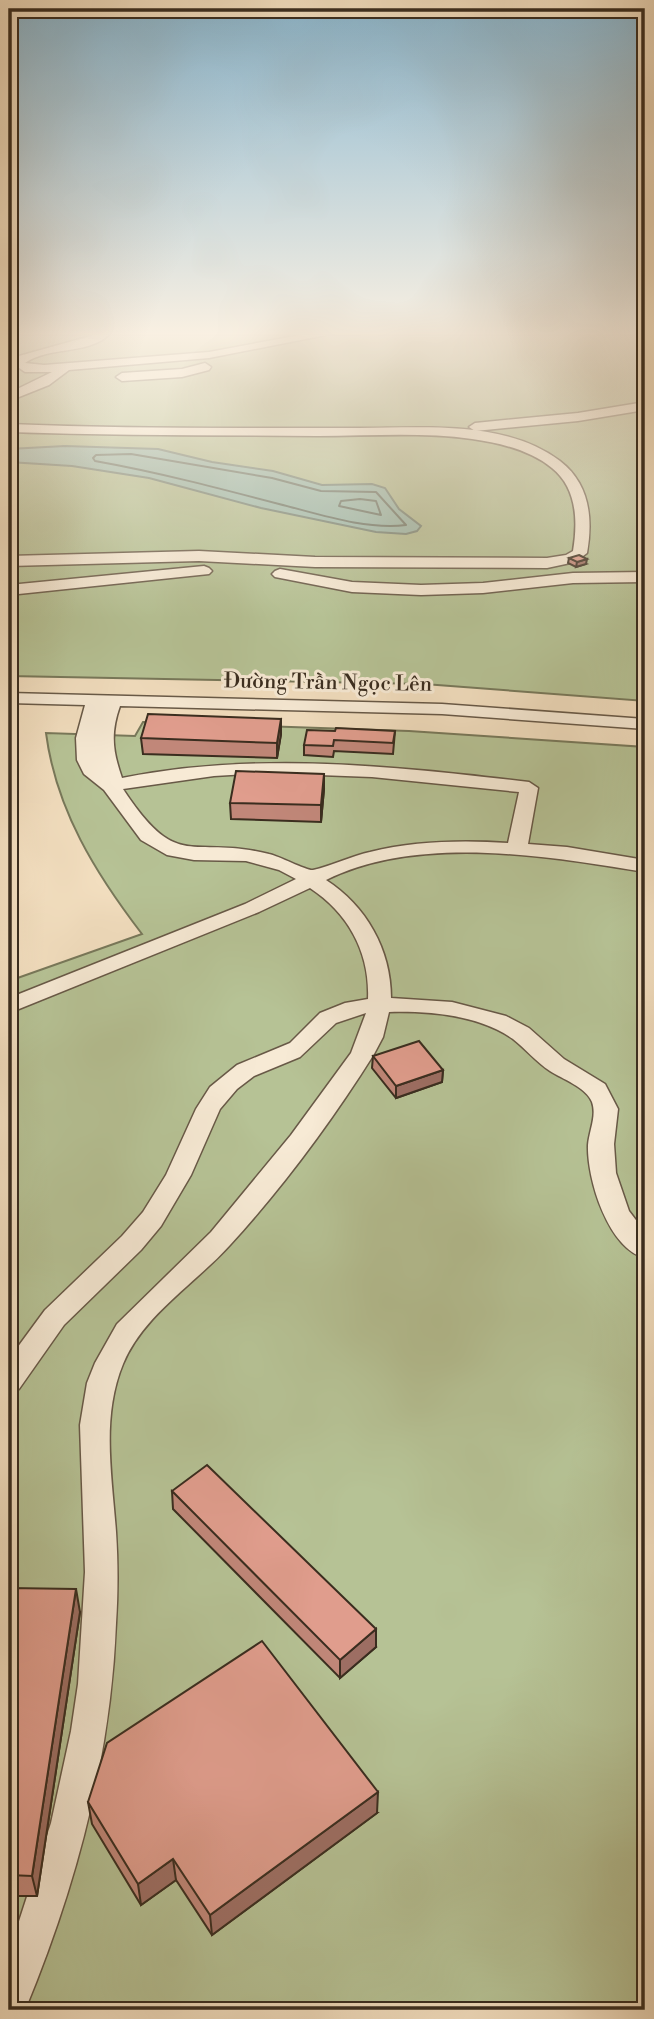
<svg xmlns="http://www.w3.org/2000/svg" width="654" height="2019" viewBox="0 0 654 2019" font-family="'Libre Bodoni',serif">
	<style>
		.green { fill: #b6c295; stroke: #78785a; stroke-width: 2 }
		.water { fill: #9bbcaf; stroke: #748375; stroke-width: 2 }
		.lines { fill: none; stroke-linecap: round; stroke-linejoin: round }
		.shore { stroke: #6a7467; stroke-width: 2 }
		.minor-casing { stroke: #685947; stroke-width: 3 }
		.minor { fill: #f7ead5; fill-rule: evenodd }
		.wall { fill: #c18779; stroke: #3a2d1f; stroke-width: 2 }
		.shaded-wall { fill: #9d6e63; stroke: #3a2d1f; stroke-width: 2 }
		.building { fill: #e09d8d; stroke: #3a2d1f; stroke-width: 2 }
		.labels { text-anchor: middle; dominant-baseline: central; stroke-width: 6; stroke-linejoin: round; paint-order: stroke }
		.far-street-label { font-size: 21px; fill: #3a2d1f; stroke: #f7ead5 }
	</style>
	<rect width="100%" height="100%" fill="#f2debf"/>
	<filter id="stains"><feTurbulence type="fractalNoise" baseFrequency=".00286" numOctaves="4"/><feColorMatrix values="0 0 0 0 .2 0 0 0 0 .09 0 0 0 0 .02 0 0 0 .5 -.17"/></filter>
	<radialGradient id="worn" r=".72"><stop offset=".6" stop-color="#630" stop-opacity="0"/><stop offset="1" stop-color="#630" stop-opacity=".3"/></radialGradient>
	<!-- green -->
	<g class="green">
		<path d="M9 335H645V701L424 684 9 676Z"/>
		<path d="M143 722 409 731 645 747V2010H9V981L142 934C96 874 56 810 46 733L135 736Z"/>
	</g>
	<!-- water -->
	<path class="water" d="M65 446 158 449 212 462 273 471 322 485 372 484 385 488 399 509 421 526 417 531 406 534 376 532 261 508 149 478 72 466 9 462V449Z"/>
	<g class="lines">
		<!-- shore -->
		<g class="shore">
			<path d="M131 454 272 478 321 491 376 492 406 525C365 530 319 514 279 504 218 488 157 472 95 461L93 458 96 455Z"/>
			<path d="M360 499 376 501 381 515 339 506 341 501Z"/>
		</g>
		<!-- minor casing -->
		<g class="minor-casing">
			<g id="minor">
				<path d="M94 335H109C86 355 50 346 25 363L44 365 209 352 300 335H326L209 358 69 370 49 385 9 401V393L52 372H25L12 363 19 356Z"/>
				<path d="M205 363 211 367 209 370 182 377 122 381 116 377 122 373 182 369Z"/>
				<path d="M645 402V410L578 421 475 431 469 427 475 423 578 413Z"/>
				<path d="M9 424C87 427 165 428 243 428 282 428 321 428 360 428 424 428 506 420 560 461 590 484 593 519 587 553L575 562 547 568 315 567 199 561 9 566V556L199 551 315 557 547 558 566 555 573 551C578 521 577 488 552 468 530 450 500 443 472 439 422 432 369 436 318 436 215 435 112 436 9 432Z"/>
				<path d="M204 566 209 568 212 571 209 574 9 595V585Z"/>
				<path d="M280 569 352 582 421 585 483 583 573 573 645 572V582L573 583 483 593 421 595 352 592 275 577 272 574 275 571Z"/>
				<path d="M9 693 442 704 645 719V729L442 714 120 706C110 734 113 752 122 778 258 751 393 766 529 782L538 788 528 844 567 847 645 860V872C547 856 418 834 326 880 366 906 391 949 391 998L452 1002 506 1016 529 1028 564 1059 605 1084 618 1109 614 1144 616 1173 629 1211 645 1232V1258C608 1248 587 1179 588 1145 589 1131 597 1116 592 1102 586 1087 562 1079 550 1071 536 1062 526 1049 513 1039 479 1015 430 1011 389 1012L383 1037 374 1054C332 1121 283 1187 230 1245 196 1283 143 1315 123 1364 101 1417 112 1476 116 1532 118 1562 118 1593 116 1623 111 1757 76 1887 25 2010H9V1952L51 1823 71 1731 78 1684 85 1572 80 1425 87 1383 95 1363 117 1324 211 1232 291 1135 351 1053 366 1013 336 1023 300 1057 254 1076 237 1089 220 1109 191 1175 161 1226 141 1250 64 1325 19 1389 9 1393V1359L45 1310 122 1236 143 1212 166 1175 196 1109 210 1087 237 1065 290 1043 320 1013 345 1003 368 999C370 952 348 913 310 888L259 912 9 1013V998L245 904 296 879 279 870 246 861 194 860 167 855 141 840 104 790 84 774 77 760 76 738 85 705 9 703ZM266 773 372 777 519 792 508 843C462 840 415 841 370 852 351 856 332 866 313 870 307 871 279 856 269 854 189 834 179 874 123 789L214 776Z"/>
			</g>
		</g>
		<!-- minor -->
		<use href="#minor" class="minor"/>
	</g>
	<!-- wall -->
	<g class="wall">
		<path d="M569 558 586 564 576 567 568 563Z"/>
		<path d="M281 719V734L277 758 143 754 141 738Z"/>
		<path d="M335 731H395L393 754 334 751 333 757 304 755V745Z"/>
		<path d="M324 789 321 822 231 819 230 803Z"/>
		<path d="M373 1056 443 1070 442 1082 396 1098 372 1068Z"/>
		<path d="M172 1491 376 1647 340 1678 173 1509Z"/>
		<path d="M9 1588 80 1612 37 1896H9Z"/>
		<path d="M88 1802 377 1813 212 1935 176 1880 141 1905 92 1824Z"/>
	</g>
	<!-- shaded-wall -->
	<g class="shaded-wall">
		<path d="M587 559 586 564 576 567 577 562Z"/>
		<path d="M281 719V734L277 758V743Z"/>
		<path d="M324 774V789L321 822V805Z"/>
		<path d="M443 1070 442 1082 396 1098V1086Z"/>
		<path d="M76 1589 80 1612 37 1896 32 1876Z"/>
		<path d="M376 1629V1647L340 1678V1660Z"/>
		<path d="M378 1792 377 1813 212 1935 210 1915Z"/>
		<path d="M173 1859 176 1880 141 1905 138 1884Z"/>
	</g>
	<!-- building -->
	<g class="building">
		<path d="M579 555 587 559 577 562 569 558Z"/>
		<path d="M148 714 281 719 277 743 141 738Z"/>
		<path d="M336 728 395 731 393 743 334 740 333 746 304 745 307 730 335 731Z"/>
		<path d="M236 771 324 774 321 805 230 803Z"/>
		<path d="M419 1041 443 1070 396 1086 373 1056Z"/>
		<path d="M207 1465 376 1629 340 1660 172 1491Z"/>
		<path d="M9 1588 76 1589 32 1876 9 1875Z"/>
		<path d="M262 1641 378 1792 210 1915 173 1859 138 1884 88 1802 107 1743Z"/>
	</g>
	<!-- sky -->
	<linearGradient id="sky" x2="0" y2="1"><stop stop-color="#89b7d1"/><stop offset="0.54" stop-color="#f9f0e2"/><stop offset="1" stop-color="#f9f0e2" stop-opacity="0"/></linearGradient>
	<rect width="654" height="618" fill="url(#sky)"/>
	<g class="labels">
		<!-- far-street labels -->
		<g class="far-street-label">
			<text transform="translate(328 683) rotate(1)">Đường Trần Ngọc Lên</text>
		</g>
	</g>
	<!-- margin -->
	<rect width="654" height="2019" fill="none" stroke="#f2debf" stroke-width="35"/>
	<rect x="10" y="10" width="633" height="1998" fill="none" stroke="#3a2d1f" stroke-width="3.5"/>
	<rect x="18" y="18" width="619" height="1984" fill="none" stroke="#3a2d1f" stroke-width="2"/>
	<rect width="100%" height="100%" filter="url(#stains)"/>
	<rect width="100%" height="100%" fill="url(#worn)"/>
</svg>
